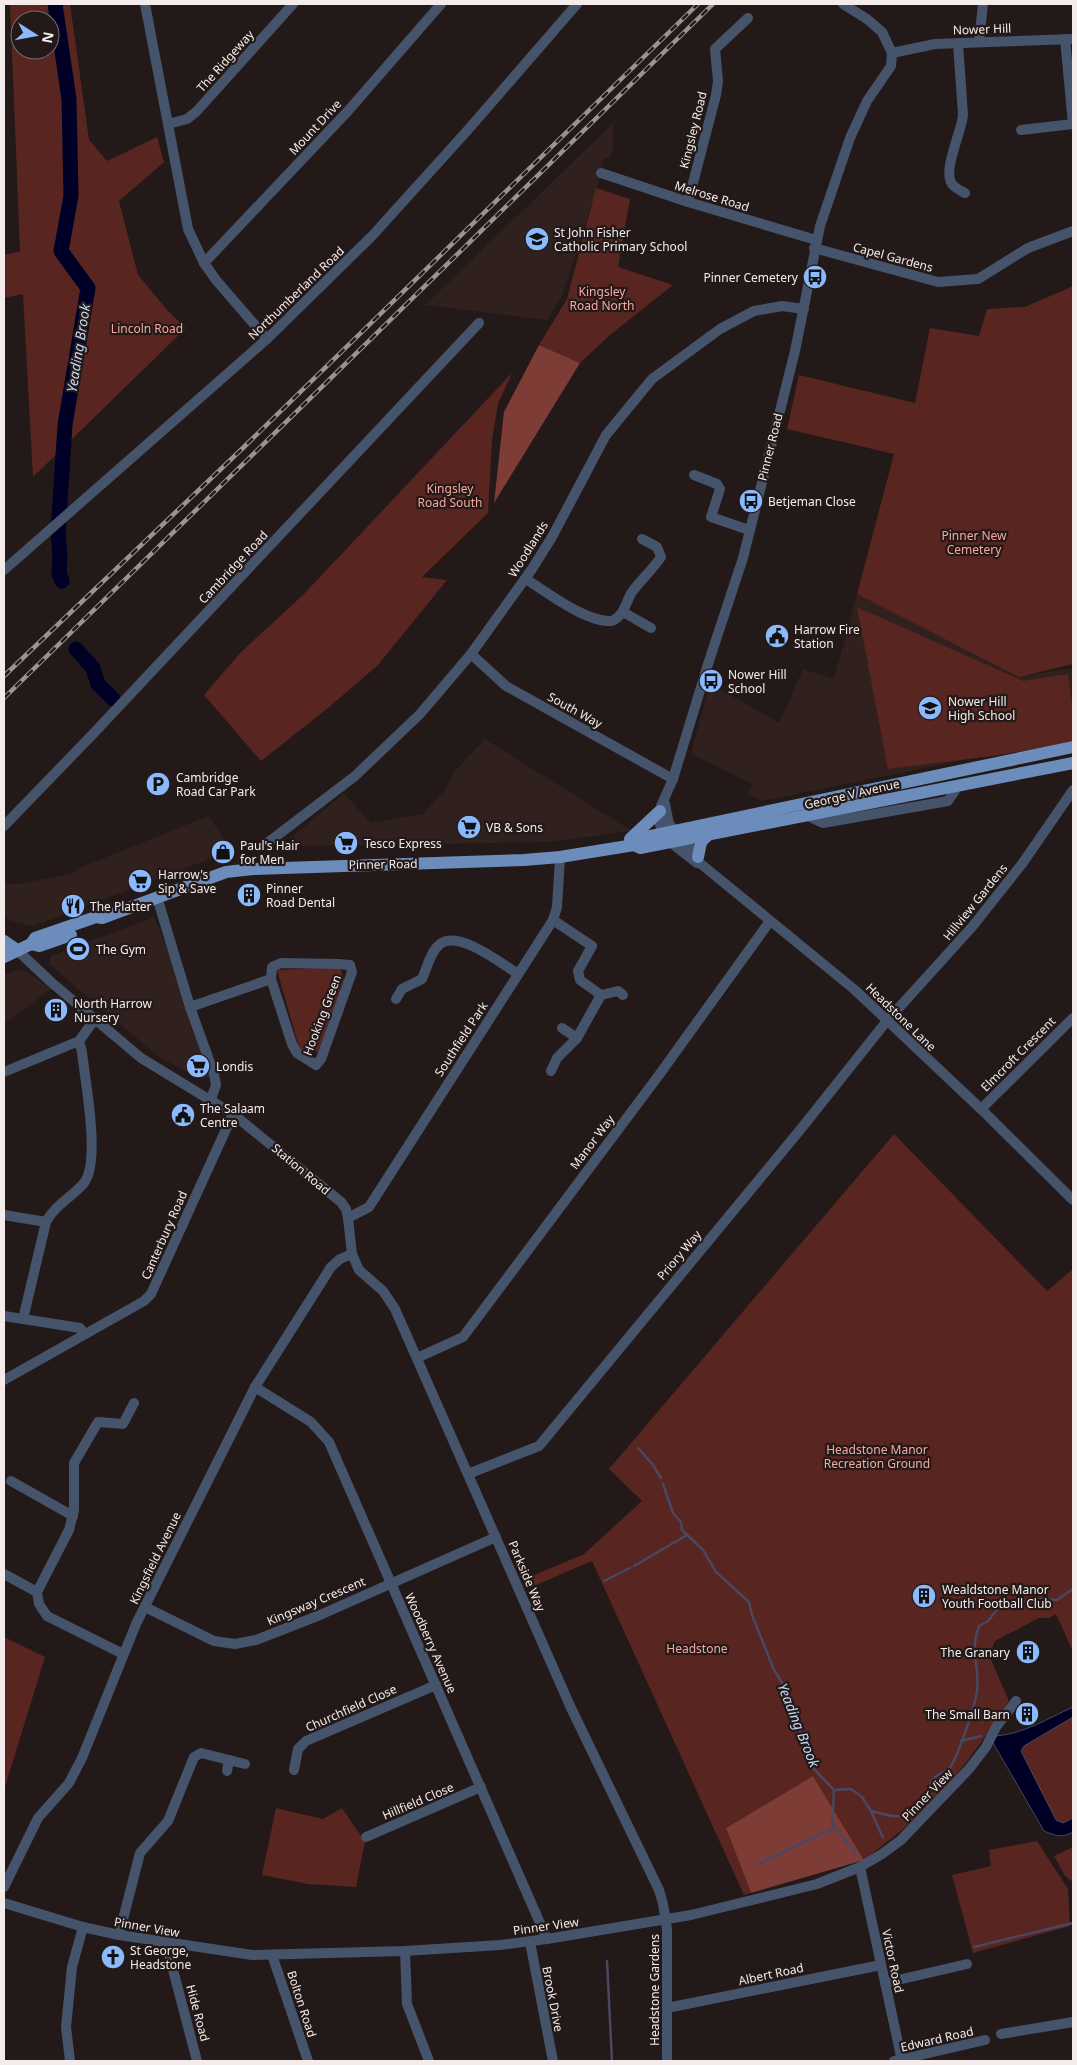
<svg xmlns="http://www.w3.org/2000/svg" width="1077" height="2065" viewBox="0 0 1077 2065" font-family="'Noto Sans',sans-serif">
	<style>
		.built { fill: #30201e }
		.green { fill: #592521; fill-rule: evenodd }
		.forest { fill: #7e3c36 }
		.water { fill: #000026; stroke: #494761 }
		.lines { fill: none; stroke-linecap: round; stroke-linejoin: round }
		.stream { stroke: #494761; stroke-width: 2.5 }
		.river { stroke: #000026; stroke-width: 15 }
		.minor { stroke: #45546b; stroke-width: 10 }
		.major { stroke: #6c8dbb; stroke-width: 12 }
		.rail-casing { stroke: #9b9392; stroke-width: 4.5 }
		.rail { stroke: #221918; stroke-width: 2.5; stroke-dasharray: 8; stroke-linecap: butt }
		.labels { text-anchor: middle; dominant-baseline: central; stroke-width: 4.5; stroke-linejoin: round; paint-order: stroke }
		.street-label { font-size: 12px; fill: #f3eceb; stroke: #221918 }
		.poi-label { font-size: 12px; fill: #f3eceb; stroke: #221918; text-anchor: start }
		.park-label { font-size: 12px; fill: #faa89e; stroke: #221918 }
		.water-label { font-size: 14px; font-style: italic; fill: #c4daf9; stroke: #221918 }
	</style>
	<rect width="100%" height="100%" fill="#221918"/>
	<!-- built -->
	<g class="built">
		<path d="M613 123V149L610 159 604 158 599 181 562 296 547 320 425 305Z"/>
		<path d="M857 594 1023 676 1073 668V738L762 801 748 794 752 784 691 754 709 687 727 693 779 723 803 669 834 679Z"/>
		<path d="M485 739 632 831 548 842 305 846 296 845 294 835 344 793 371 823 423 814 447 787 453 773Z"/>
		<path d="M208 816 233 850 33 926 8 920 4 916V880L11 885 72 874 79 868Z"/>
		<path d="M154 917 170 956 210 1078 200 1079 159 1057 49 964 51 956Z"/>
		<path d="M22 969 52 989 4 1024V975Z"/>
	</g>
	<!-- green -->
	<g class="green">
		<path d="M10 4H70L89 140 107 161 157 137 164 162 119 201 138 275 169 312 186 328 33 477 23 294 4 298V255L20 251ZM20 20H50V50H20Z"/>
		<path d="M596 188 630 199 618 267 673 285 610 335 580 363 539 345 567 299Z"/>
		<path d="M1073 286V664L1019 677 857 594 894 454 787 429 799 375 915 403 930 328 979 336 987 309 1025 307Z"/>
		<path d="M512 373 498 404 492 440 488 513 422 577 447 580 378 665 328 708 261 761 204 695 240 653 303 595Z"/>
		<path d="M857 607 1023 681 1068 674 1073 713V742L1000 755 888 769Z"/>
		<path d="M340 967 344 979 318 1052 300 1051 277 970Z"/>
		<path d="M894 1134 1047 1291 1073 1269V1652L1056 1614 1049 1618H1039L995 1641 989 1655 1009 1701C983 1740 957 1779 923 1811 905 1829 884 1844 864 1860L813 1776 726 1828 751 1893 744 1895 592 1561 529 1588 525 1579 584 1554 642 1501 609 1469Z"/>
		<path d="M4 1637 45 1657 4 1790Z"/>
		<path d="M1073 1717V1818L1063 1824 1056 1820 1020 1751 1023 1746Z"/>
		<path d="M276 1808 323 1819 342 1808 365 1842 356 1887 308 1884 262 1875Z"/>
		<path d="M1037 1841 1068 1889 1070 1926 973 1953 952 1875 991 1866 989 1850Z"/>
		<path d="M1073 1847V1882L1065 1876 1054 1856Z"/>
	</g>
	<!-- forest -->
	<g class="forest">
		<path d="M539 345 580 363 494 503 504 412Z"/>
		<path d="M813 1776 864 1860 751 1893 726 1828Z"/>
	</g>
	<!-- water -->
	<path class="water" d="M1073 1707V1717L1024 1746 1021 1751 1056 1820 1063 1823 1073 1818V1832C1062 1838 1056 1836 1044 1831L992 1741 996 1736C1023 1734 1049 1718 1073 1707Z"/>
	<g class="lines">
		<!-- stream -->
		<g class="stream">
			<path d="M638 1448 653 1465 661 1478"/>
			<path d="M663 1484 673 1513 681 1522 682 1530 703 1550 716 1572 749 1602 752 1615 774 1670 786 1689 791 1703 792 1716 799 1728 812 1767 834 1790 851 1789 862 1797 871 1811C881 1813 895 1819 905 1815 923 1809 925 1790 935 1777 939 1773 948 1772 951 1766 958 1755 976 1704 977 1690 980 1665 969 1654 979 1626L988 1621 1002 1603 1013 1604 1040 1599 1057 1600 1073 1589"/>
			<path d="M634 1566 687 1535"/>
			<path d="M604 1581 630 1568"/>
			<path d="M961 1741 981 1736"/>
			<path d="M871 1811 883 1838"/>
			<path d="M832 1824 856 1853"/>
			<path d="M758 1864 832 1829 834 1790"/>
			<path d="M974 1947 1073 1923"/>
			<path d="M607 1961 612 2061"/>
		</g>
		<!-- river -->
		<g class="river">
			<path d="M55 4 69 99 71 196 61 251 88 288 65 425 58 532 60 558 59 574 62 581"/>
			<path d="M76 649 93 668 98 684 113 699"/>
		</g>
		<!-- minor -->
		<g class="minor">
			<path d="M145 4 188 229 204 263 216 280 267 339"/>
			<path d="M843 4 867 19 882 32 892 53 891 66 867 101 850 138 820 226 795 351 743 558 709 661 673 779 661 806 659 822 663 833 670 842 697 863 701 864 855 990 981 1109 1073 1200"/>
			<path d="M979 41 983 4"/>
			<path d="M958 43 963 115C962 131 942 171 952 184 955 188 961 191 965 193"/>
			<path d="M892 53 935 44 1073 39"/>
			<path d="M168 124 187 119 196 112 293 4"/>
			<path d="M1021 130 1073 124 1065 39"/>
			<path d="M601 173 688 202 816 240"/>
			<path d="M688 202 716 95 718 81 715 49 748 18"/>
			<path d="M814 248 938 282 978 279 1028 248 1073 231"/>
			<path d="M204 263 348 111 441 4"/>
			<path d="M694 475 717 484 720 489 711 517 749 530"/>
			<path d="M4 570 267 339 372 236 466 132 577 4"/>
			<path d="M526 579C546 592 587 623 612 621 625 615 625 603 632 592 641 580 652 570 661 557L657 547 642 539"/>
			<path d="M623 612 651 628"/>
			<path d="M471 654 506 686 673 779"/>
			<path d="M665 804 669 824 698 857"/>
			<path d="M806 815 823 823 948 801 958 786"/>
			<path d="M4 826 92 735 479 323"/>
			<path d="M266 844 355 776 420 714 471 654 532 569 552 537 606 435 652 379 720 329 754 311 782 306 804 309"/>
			<path d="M157 897 190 1007 214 1074 216 1085 211 1099"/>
			<path d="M17 950 51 982 141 1058 233 1114 341 1202 346 1209 348 1218 352 1254 359 1270 383 1291 395 1309 571 1708 659 1890 663 1904 667 1929V2061"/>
			<path d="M281 963 339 964 350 965 352 972 321 1059 316 1065 297 1053 292 1044 271 979 272 967Z"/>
			<path d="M601 995 618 991 623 995"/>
			<path d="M396 999 402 989 422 979C427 968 430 953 439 945 457 928 502 964 518 974"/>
			<path d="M190 1007 271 979"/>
			<path d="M562 1028 577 1038"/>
			<path d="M551 1071 557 1058 577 1038 601 995 580 980 578 971 592 946 553 920"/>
			<path d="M4 1072 79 1041 95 1019"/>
			<path d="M981 1109 1073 1018"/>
			<path d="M4 1215 46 1222"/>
			<path d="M348 1218 369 1207 553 920 557 907 560 857"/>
			<path d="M4 1316 80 1328 85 1334"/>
			<path d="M23 1319 46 1222C55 1205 72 1197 84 1183 101 1161 85 1081 82 1052L79 1041"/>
			<path d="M417 1358 463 1337 659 1075 770 921"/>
			<path d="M4 1380 144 1301 151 1294 233 1114"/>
			<path d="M255 1387 311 1422 329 1442 547 1939"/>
			<path d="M468 1474 539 1446 800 1130 886 1022 972 927 1022 864 1073 790"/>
			<path d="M11 1481 73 1516"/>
			<path d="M4 1574 37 1592"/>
			<path d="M145 1607 214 1641 235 1644 256 1640 320 1615 496 1537"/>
			<path d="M123 1654 47 1616 39 1604 37 1592 69 1530 74 1510V1463L98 1422 123 1424 134 1403"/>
			<path d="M294 1770 298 1749 306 1741 436 1685"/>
			<path d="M227 1771 229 1760"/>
			<path d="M366 1837 481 1787"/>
			<path d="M860 1867 902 2061"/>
			<path d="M4 1887 38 1818 69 1783 82 1758 136 1624 255 1387 331 1267 340 1259 352 1254"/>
			<path d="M4 1903 83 1927 119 1935 252 1955 405 1951 500 1945 547 1939 691 1915 817 1884 860 1867 882 1854 901 1840 969 1769 986 1747 996 1727 1016 1701"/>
			<path d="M119 1935 140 1853 168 1821 194 1757 201 1753 245 1764"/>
			<path d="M530 1942 553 2061"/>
			<path d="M166 1943 197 2061"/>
			<path d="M405 1951 407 2004 429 2061"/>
			<path d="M272 1955 308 2061"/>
			<path d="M885 1983 967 1964"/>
			<path d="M667 2008 881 1965"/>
			<path d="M1001 2034 1073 2022"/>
			<path d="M70 2061 66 2027 72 1967 83 1927"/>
			<path d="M894 2061 985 2040"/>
		</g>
		<!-- major -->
		<g class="major">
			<path d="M630 839 660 811"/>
			<path d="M634 845 639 839 650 836 1073 747"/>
			<path d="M698 857 701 842 708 835"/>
			<path d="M4 941 17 950"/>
			<path d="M31 944 39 946 71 935"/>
			<path d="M4 957 31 944 35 938 96 917 102 918 226 872 253 869 524 860 560 857 634 845 640 848 1073 763"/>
		</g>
		<!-- rail casing -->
		<g class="rail-casing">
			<g id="rail">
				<path d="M4 676 245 446 698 4"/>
				<path d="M4 698 713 4"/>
			</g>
		</g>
		<!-- rail -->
		<use href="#rail" class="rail"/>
	</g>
	<!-- icons -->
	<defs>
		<g id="school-disc" transform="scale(1.25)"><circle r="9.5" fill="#8bbafc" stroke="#221918"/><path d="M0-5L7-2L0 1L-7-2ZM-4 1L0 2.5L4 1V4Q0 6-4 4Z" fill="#111"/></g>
		<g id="bus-disc" transform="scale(1.25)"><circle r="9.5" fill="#8bbafc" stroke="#221918"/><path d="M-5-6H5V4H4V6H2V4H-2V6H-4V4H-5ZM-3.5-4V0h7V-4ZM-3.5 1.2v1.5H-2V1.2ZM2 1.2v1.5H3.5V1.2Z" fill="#111"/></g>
		<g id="civic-disc" transform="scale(1.25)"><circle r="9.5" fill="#8bbafc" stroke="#221918"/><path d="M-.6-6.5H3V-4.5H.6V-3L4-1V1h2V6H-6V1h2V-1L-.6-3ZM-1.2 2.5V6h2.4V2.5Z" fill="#111"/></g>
		<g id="parking-disc" transform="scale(1.25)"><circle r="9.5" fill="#8bbafc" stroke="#221918"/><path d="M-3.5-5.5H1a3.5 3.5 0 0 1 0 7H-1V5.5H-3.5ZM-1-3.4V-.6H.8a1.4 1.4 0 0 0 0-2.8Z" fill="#111"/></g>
		<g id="supermarket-disc" transform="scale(1.25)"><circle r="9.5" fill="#8bbafc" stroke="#221918"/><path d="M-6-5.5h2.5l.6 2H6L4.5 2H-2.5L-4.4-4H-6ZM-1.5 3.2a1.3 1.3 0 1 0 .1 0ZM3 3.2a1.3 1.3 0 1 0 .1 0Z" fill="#111"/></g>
		<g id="shop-disc" transform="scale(1.25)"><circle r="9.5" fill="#8bbafc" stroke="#221918"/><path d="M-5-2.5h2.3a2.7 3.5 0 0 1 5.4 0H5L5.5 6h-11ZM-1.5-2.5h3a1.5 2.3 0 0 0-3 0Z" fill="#111"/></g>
		<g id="building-disc" transform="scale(1.25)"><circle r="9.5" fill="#8bbafc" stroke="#221918"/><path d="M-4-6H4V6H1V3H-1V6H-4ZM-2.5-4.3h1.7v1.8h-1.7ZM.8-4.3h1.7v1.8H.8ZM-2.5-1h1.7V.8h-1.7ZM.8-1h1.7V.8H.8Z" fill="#111"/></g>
		<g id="restaurant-disc" transform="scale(1.25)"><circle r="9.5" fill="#8bbafc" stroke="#221918"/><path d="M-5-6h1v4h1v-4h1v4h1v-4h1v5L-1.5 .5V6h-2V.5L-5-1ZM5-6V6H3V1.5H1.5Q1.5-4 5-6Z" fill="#111"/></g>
		<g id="stadium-disc" transform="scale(1.25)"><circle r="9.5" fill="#8bbafc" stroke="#221918"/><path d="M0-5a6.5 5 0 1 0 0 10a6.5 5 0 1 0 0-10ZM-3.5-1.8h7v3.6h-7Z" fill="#111"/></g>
		<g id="church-disc" transform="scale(1.25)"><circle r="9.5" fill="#8bbafc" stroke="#221918"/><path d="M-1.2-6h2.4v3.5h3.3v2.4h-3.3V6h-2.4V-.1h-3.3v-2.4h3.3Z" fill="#111"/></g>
	</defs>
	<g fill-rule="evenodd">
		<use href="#school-disc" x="537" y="239"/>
		<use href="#bus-disc" x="815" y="277"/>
		<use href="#bus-disc" x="751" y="501"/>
		<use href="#civic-disc" x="777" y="636"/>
		<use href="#bus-disc" x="711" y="681"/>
		<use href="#school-disc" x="930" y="708"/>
		<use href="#parking-disc" x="158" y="784"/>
		<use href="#supermarket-disc" x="469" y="827"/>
		<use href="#supermarket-disc" x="346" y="843"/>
		<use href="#shop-disc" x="223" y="852"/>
		<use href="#supermarket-disc" x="140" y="881"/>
		<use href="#building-disc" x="249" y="895"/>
		<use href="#restaurant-disc" x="73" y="906"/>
		<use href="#stadium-disc" x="78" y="949"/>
		<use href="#building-disc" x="56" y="1010"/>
		<use href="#supermarket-disc" x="198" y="1066"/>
		<use href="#civic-disc" x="183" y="1115"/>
		<use href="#building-disc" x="924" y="1596"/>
		<use href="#building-disc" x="1028" y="1652"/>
		<use href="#building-disc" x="1027" y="1714"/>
		<use href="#church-disc" x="113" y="1957"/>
	</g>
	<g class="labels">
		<!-- street labels -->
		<g class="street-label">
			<text transform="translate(982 29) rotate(-2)">Nower Hill</text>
			<text transform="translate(225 61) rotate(-48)">The Ridgeway</text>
			<text transform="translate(315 127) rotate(-47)">Mount Drive</text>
			<text transform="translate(693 130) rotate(-76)">Kingsley Road</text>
			<text transform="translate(712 196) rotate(17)">Melrose Road</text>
			<text transform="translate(893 257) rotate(15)">Capel Gardens</text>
			<text transform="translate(296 293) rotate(-44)">Northumberland Road</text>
			<text transform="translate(770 447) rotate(-76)">Pinner Road</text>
			<text transform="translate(528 549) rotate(-58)">Woodlands</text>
			<text transform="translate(233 567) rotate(-47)">Cambridge Road</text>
			<text transform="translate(575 710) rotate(29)">South Way</text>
			<text transform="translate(852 794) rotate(-13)">George V Avenue</text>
			<text transform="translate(383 864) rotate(-1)">Pinner Road</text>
			<text transform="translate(975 902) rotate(-51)">Hillview Gardens</text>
			<text transform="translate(322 1015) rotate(-69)">Hooking Green</text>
			<text transform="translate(901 1017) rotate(44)">Headstone Lane</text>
			<text transform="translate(461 1039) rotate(-57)">Southfield Park</text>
			<text transform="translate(1018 1054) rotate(-45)">Elmcroft Crescent</text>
			<text transform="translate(592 1142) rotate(-53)">Manor Way</text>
			<text transform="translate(301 1169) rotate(40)">Station Road</text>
			<text transform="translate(164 1235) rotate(-66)">Canterbury Road</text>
			<text transform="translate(679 1255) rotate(-50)">Priory Way</text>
			<text transform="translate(155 1558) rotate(-64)">Kingsfield Avenue</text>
			<text transform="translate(527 1576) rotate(67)">Parkside Way</text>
			<text transform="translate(316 1601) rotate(-23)">Kingsway Crescent</text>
			<text transform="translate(431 1643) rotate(66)">Woodberry Avenue</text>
			<text transform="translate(351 1708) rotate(-24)">Churchfield Close</text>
			<text transform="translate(927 1795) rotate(-46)">Pinner View</text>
			<text transform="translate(418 1801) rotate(-23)">Hillfield Close</text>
			<text transform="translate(546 1926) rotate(-8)">Pinner View</text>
			<text transform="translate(147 1927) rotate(10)">Pinner View</text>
			<text transform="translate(893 1961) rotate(78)">Victor Road</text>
			<text transform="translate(771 1974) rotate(-12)">Albert Road</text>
			<text transform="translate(654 1990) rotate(-90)">Headstone Gardens</text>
			<text transform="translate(553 1999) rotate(79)">Brook Drive</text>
			<text transform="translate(302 2004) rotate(72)">Bolton Road</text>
			<text transform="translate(198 2013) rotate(75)">Hide Road</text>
			<text transform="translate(937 2039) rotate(-13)">Edward Road</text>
		</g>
		<!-- poi labels -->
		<g class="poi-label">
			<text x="554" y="232">St John Fisher<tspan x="554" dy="14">Catholic Primary School</tspan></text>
			<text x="798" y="277" text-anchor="end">Pinner Cemetery</text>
			<text x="768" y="501">Betjeman Close</text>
			<text x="794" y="629">Harrow Fire<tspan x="794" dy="14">Station</tspan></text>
			<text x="728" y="674">Nower Hill<tspan x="728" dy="14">School</tspan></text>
			<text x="948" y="701">Nower Hill<tspan x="948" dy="14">High School</tspan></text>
			<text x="176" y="777">Cambridge<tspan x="176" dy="14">Road Car Park</tspan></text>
			<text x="486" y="827">VB &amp; Sons</text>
			<text x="364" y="843">Tesco Express</text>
			<text x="240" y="845">Paul's Hair<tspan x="240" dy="14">for Men</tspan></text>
			<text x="158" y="874">Harrow's<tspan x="158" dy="14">Sip &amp; Save</tspan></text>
			<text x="266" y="888">Pinner<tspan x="266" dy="14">Road Dental</tspan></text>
			<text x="90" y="906">The Platter</text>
			<text x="96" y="949">The Gym</text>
			<text x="74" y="1003">North Harrow<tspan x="74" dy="14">Nursery</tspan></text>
			<text x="216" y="1066">Londis</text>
			<text x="200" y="1108">The Salaam<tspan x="200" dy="14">Centre</tspan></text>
			<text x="942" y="1589">Wealdstone Manor<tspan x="942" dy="14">Youth Football Club</tspan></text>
			<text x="1010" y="1652" text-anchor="end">The Granary</text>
			<text x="1010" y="1714" text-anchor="end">The Small Barn</text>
			<text x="130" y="1950">St George,<tspan x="130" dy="14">Headstone</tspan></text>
		</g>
		<!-- park labels -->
		<g class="park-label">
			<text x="602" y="291">Kingsley<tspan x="602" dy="14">Road North</tspan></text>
			<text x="147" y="328">Lincoln Road</text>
			<text x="450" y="488">Kingsley<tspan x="450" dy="14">Road South</tspan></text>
			<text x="974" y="535">Pinner New<tspan x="974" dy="14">Cemetery</tspan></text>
			<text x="877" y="1449">Headstone Manor<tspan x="877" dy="14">Recreation Ground</tspan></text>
			<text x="697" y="1648">Headstone</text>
		</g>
		<!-- water labels -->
		<g class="water-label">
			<text transform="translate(78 348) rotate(-81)">Yeading Brook</text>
			<text transform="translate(799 1725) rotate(68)">Yeading Brook</text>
		</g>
	</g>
	<!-- border -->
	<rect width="1077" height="2065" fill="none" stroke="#f3eceb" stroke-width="10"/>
	<!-- north arrow -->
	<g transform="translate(35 35) rotate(101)"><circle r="24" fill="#221918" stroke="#766d6c"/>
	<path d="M0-4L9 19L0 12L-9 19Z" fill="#8bbafc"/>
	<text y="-8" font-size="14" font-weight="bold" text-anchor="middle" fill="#f3eceb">N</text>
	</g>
</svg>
